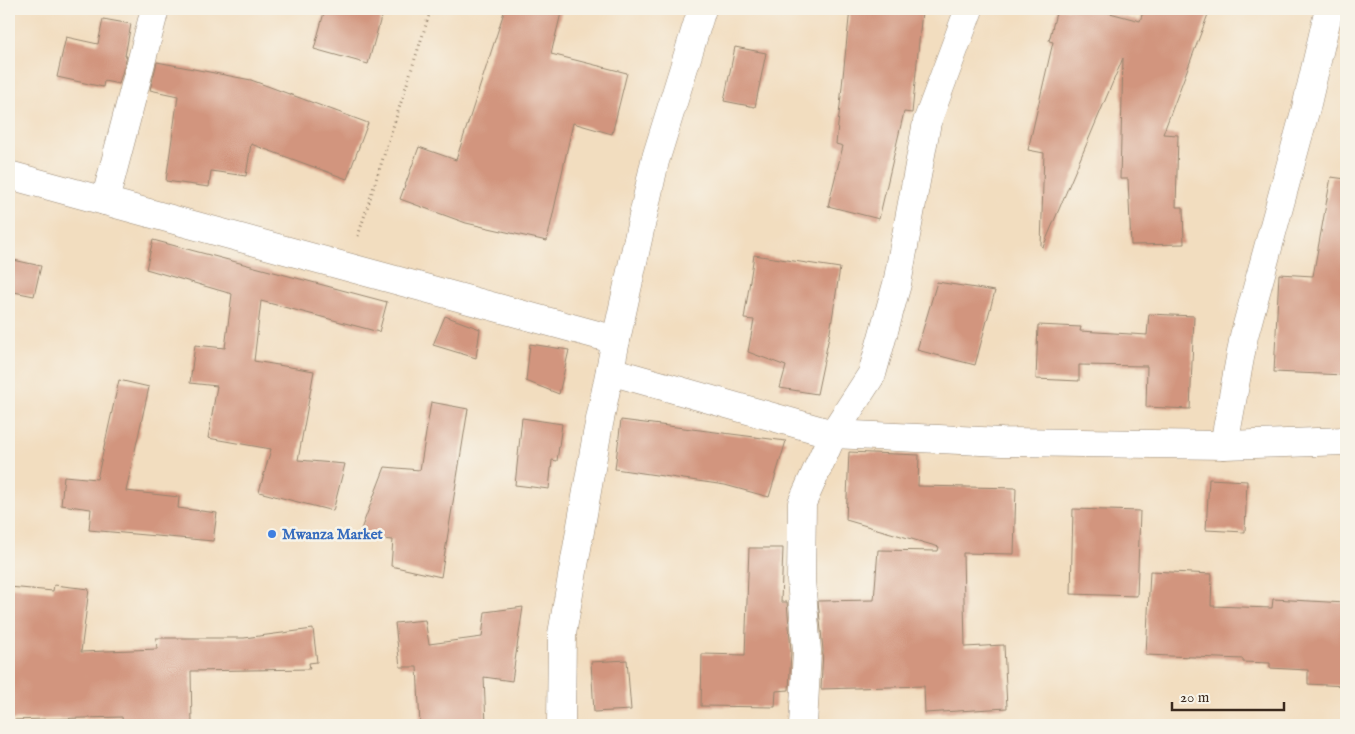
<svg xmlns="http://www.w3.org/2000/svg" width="1355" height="734" viewBox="0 0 1355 734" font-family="'IM FELL English',serif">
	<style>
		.building { fill: #d2957e }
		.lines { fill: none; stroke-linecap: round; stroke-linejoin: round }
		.minor-casing { stroke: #96846e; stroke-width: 29 }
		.path { stroke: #96846e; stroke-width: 3; stroke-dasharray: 1 4; stroke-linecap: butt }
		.minor { stroke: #fff; stroke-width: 28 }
		.shop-dot { fill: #3f7fe0; stroke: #f7f3e8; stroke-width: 2 }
		.labels { text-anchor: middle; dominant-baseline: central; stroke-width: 5; stroke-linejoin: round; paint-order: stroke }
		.shop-label { font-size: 15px; font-weight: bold; fill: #366cbe; stroke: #f7f3e8; text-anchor: start }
	</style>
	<rect width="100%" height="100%" fill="#f7f3e8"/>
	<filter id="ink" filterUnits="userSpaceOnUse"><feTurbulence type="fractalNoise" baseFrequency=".02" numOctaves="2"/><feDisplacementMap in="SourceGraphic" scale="10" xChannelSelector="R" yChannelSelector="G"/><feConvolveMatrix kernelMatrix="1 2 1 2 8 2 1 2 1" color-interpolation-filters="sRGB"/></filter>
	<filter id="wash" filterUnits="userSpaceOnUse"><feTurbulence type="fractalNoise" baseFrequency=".0096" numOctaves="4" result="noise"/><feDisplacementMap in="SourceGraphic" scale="20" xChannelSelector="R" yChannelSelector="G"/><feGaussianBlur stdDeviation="1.12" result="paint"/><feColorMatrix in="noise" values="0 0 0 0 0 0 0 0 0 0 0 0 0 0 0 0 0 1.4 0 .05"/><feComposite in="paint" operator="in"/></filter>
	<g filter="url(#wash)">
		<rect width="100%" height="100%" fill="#f2ddbf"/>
		<g id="blocks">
			<!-- building -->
			<g class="building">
				<path d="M325 9H363L382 14 368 64 314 49Z"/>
				<path d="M505 9H562L551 54 627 73 612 134 573 123 547 241 466 223 400 199 419 147 456 160Z"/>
				<path d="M850 9H903L922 11 912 113 904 112 879 219 828 206 843 146 836 144Z"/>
				<path d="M1057 9H1095L1140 21 1144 9H1210L1163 134 1178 135 1176 207H1183L1184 244 1131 245 1128 179H1120L1123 58 1043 247 1041 246 1044 153 1028 150 1053 42 1049 41Z"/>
				<path d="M103 19 131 24 125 56H127L119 84 104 81 103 87 57 77 66 37 98 44Z"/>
				<path d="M735 47 766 53 755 107 724 101Z"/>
				<path d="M157 62 251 80 368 123 347 179 251 144 246 176 211 171 209 187 166 181 178 96 150 90Z"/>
				<path d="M1331 177 1346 179 1345 375 1274 372 1279 274 1313 276Z"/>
				<path d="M153 240 387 302 379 332 261 301 254 361 314 371 298 460 345 464 333 511 259 492 271 449 208 438 217 386 190 383 195 345 225 348 232 294 146 269Z"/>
				<path d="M754 255 840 268 830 332 817 394 780 388 786 366 748 352 754 320 744 319Z"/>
				<path d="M9 259 41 266 34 296 9 291Z"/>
				<path d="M937 282 995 291 975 365 917 350Z"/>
				<path d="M1149 314 1194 316 1190 409 1146 407 1147 366 1079 365V381L1036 379 1038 325 1081 327 1080 331 1147 335Z"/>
				<path d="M445 316 480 329 476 358 433 345Z"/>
				<path d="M530 344 569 350 559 394 526 381Z"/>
				<path d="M119 380 149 387 126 491 179 497 178 508 217 513 213 541 89 530 91 509 61 505 64 476 97 479Z"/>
				<path d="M431 402 468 409 441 577 391 566 393 540 358 537 385 467 420 470Z"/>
				<path d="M522 418 562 424 557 461 552 460 549 489 515 485Z"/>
				<path d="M621 420 786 441 769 497 725 485 615 469Z"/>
				<path d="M849 452 919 455 918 486 1016 488 1014 554 963 553 965 647 1004 645 1007 708 925 713 924 686 821 689 823 650 818 601 874 600 878 550 938 551 939 547 846 520Z"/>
				<path d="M1209 479 1247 481 1245 532 1206 530Z"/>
				<path d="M1073 509 1140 511 1137 596 1071 594Z"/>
				<path d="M749 548H783L781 602H787L791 651 789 690 776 691 775 707 701 706 702 654 745 655Z"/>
				<path d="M1150 571 1212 574 1211 606 1272 608 1273 599 1346 603V686L1308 684V670L1270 668V663L1243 662V659L1146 655Z"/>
				<path d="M54 585 89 589 81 652 157 649 156 638H244L313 629 317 662 309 663 310 669 191 671 192 725H123L122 717 9 720V587L53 591Z"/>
				<path d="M523 607 512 681 484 677 486 725H420L417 667H400L395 623 425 620 429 644 482 637 485 612Z"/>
				<path d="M627 660 631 710 594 712 591 662Z"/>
			</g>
		</g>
	</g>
	<g filter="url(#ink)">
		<use href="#blocks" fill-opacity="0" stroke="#96846e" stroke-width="1"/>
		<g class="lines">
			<!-- minor casing -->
			<g class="minor-casing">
				<g id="minor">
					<path d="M9 175 616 340"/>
					<path d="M105 201 155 9"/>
					<path d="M610 371 833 434 1002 442 1224 445 1346 441"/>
					<path d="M1224 445 1244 336 1306 108 1329 9"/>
					<path d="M561 725 562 634 597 434 616 340 655 161 702 9"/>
					<path d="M803 725 807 651 801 580 802 503 833 434 872 374 897 284 927 122 969 9"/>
				</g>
			</g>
			<!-- path -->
			<path class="path" d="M358 236 431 9"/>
			<!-- minor -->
			<use href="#minor" class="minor"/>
		</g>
	</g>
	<!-- markers -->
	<circle class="shop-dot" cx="272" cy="534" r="5"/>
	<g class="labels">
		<!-- shop labels -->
		<g class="shop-label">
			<text x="282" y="534">Mwanza Market</text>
		</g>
	</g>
	<!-- margin -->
	<rect width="1355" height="734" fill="none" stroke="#f7f3e8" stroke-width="30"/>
	<!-- scale -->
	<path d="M1172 702v8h112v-8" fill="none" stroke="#3b2a1e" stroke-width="2.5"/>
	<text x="1180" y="702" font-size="15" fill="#3b2a1e" stroke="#f7f3e8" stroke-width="4" paint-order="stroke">20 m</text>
</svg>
